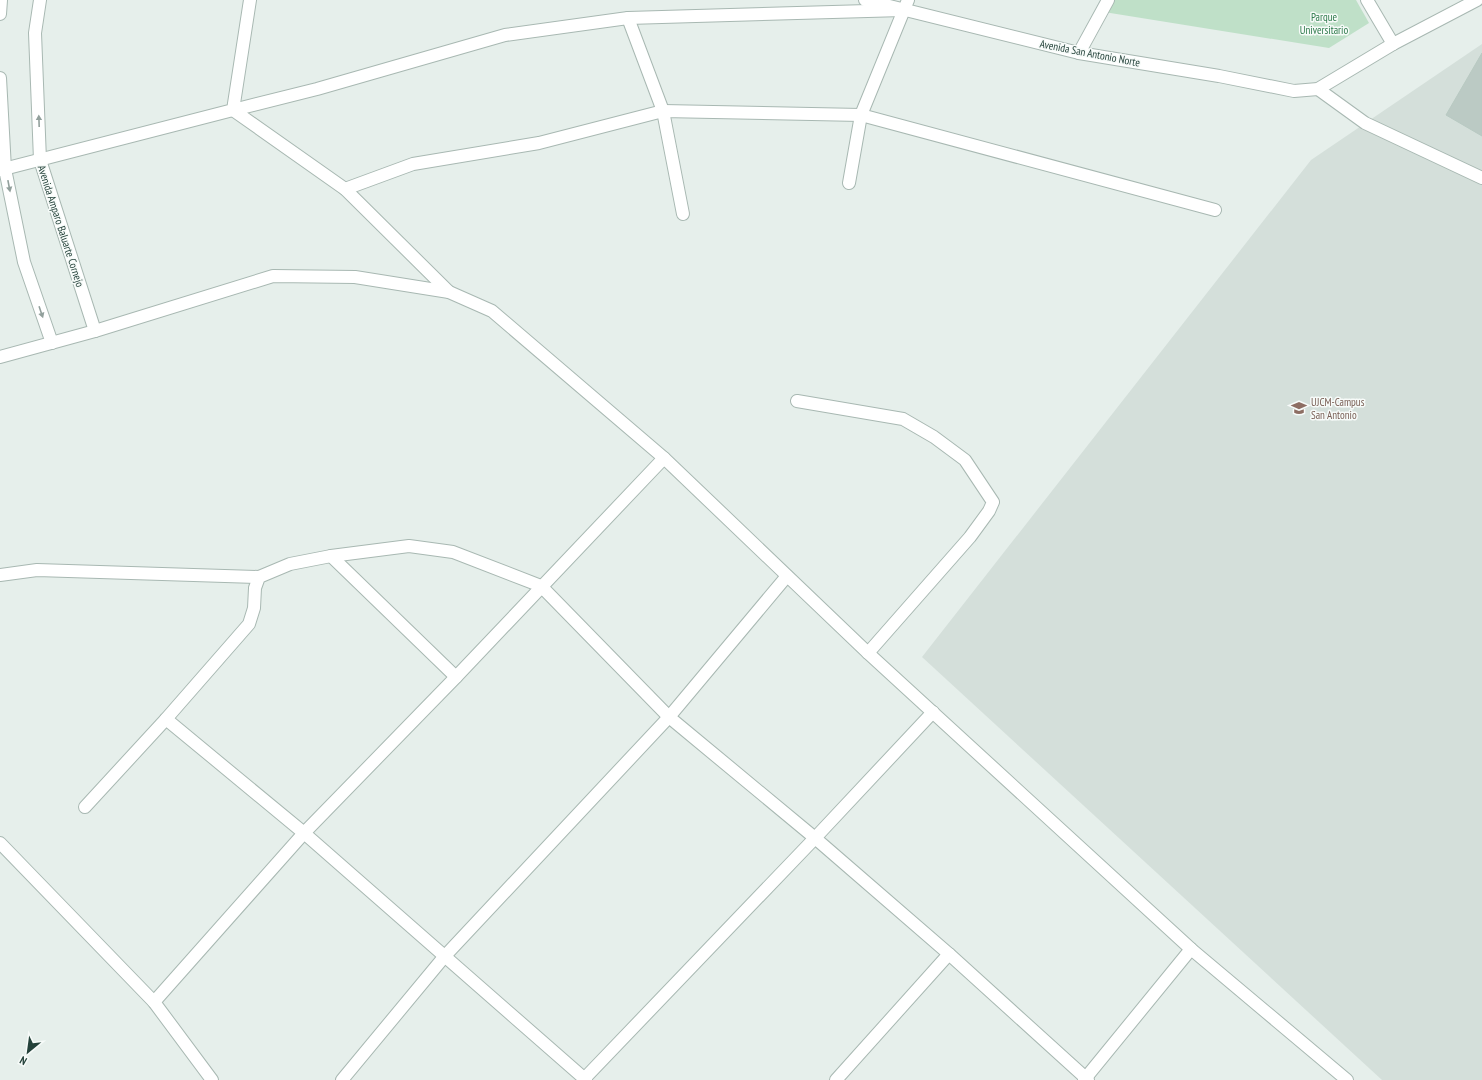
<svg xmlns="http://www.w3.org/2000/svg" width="1482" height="1080" viewBox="0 0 1482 1080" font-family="'PT Sans Narrow',sans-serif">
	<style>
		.built { fill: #d4dfda }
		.green { fill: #bfe0c8 }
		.building { fill: #bbcac4; stroke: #b8c9c2 }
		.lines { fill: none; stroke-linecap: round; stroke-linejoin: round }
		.minor-casing { stroke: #a8b8b2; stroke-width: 14 }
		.minor { stroke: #fff; stroke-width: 12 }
		.oneway { fill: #92a09c }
		.labels { text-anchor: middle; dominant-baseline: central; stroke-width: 3; stroke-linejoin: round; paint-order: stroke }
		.park-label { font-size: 11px; fill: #2d7a4b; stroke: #f7fbf9 }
		.street-label { font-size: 11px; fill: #24423a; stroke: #f7fbf9 }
		.education-label { font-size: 11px; fill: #785e54; stroke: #f7fbf9; text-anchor: start }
	</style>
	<rect width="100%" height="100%" fill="#e6efeb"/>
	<!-- built -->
	<path class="built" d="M1482 44V1080H1382L922 657 1311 160Z"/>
	<!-- green -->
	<path class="green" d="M1112 0H1356L1369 23 1329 48 1104 12Z"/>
	<!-- building -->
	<path class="building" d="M1482 53V136L1446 115Z"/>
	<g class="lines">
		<!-- minor casing -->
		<g class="minor-casing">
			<g id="minor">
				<path d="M40 0 35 33 40 160 95 331"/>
				<path d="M865 0 1079 53 1219 76 1294 91 1318 89 1393 44 1477 0"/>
				<path d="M1367 0 1393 44"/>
				<path d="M0 14 1 0"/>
				<path d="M628 18 663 111 683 214"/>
				<path d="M1079 53 1108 0"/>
				<path d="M0 78 5 169 24 262 52 343"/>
				<path d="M1318 89 1365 123 1482 178"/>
				<path d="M0 170 233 110 250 0"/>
				<path d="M849 183 861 115 908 0"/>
				<path d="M345 189 413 164 539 143 663 111 861 115 1215 210"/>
				<path d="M449 292 345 189 233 110 317 89 505 35 628 18 903 10"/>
				<path d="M0 357 95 331 273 276 355 277 449 292 492 311 664 458 868 653 1191 949 1347 1080"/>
				<path d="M797 401 903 419 934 437 965 460 993 502 989 511 970 537 868 653"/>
				<path d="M331 556 456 677"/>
				<path d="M0 575 37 570 259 577"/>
				<path d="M166 719 304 833 586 1080"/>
				<path d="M85 807 166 719 249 624 254 608 255 588 259 577 290 564 331 556 409 546 453 552 541 586 669 717 815 838 949 954 1088 1080"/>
				<path d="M0 843 154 1002 212 1080"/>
				<path d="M154 1002 304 833 456 677 664 458"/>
				<path d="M342 1080 444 957 669 717 787 576"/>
				<path d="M583 1080 815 838 933 712"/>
				<path d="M836 1080 949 954"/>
				<path d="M1084 1080 1191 949"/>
			</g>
		</g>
		<!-- minor -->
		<use href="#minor" class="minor"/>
	</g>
	<!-- one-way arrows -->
	<defs><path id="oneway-solid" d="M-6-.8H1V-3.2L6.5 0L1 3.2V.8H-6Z"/></defs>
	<g class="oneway">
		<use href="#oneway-solid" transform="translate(39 121) rotate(-92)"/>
		<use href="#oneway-solid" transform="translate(9 186) rotate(79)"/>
		<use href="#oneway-solid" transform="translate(41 312) rotate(71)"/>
	</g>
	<!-- icons -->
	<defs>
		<g id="university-bare" transform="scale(1.2)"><path d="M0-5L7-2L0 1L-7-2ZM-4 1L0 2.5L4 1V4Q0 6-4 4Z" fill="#8d6e63" stroke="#f7fbf9" stroke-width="2.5" paint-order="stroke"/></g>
	</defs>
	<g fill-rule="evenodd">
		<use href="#university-bare" x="1299" y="408"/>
	</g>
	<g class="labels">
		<!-- park labels -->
		<g class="park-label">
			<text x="1324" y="17">Parque<tspan x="1324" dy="13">Universitario</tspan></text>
		</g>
		<!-- street labels -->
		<g class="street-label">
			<text transform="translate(1090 53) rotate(11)">Avenida San Antonio Norte</text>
			<text transform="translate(61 226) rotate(72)">Avenida Amparo Baluarte Cornejo</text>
		</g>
		<!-- education labels -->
		<g class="education-label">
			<text x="1311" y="402">UJCM-Campus<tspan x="1311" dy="13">San Antonio</tspan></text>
		</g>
	</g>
	<!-- north arrow -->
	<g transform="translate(28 1052) rotate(209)" stroke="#f7fbf9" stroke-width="3" paint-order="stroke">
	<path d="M0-3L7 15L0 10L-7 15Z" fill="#24423a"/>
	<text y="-6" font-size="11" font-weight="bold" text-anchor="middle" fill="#24423a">N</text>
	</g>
</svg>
